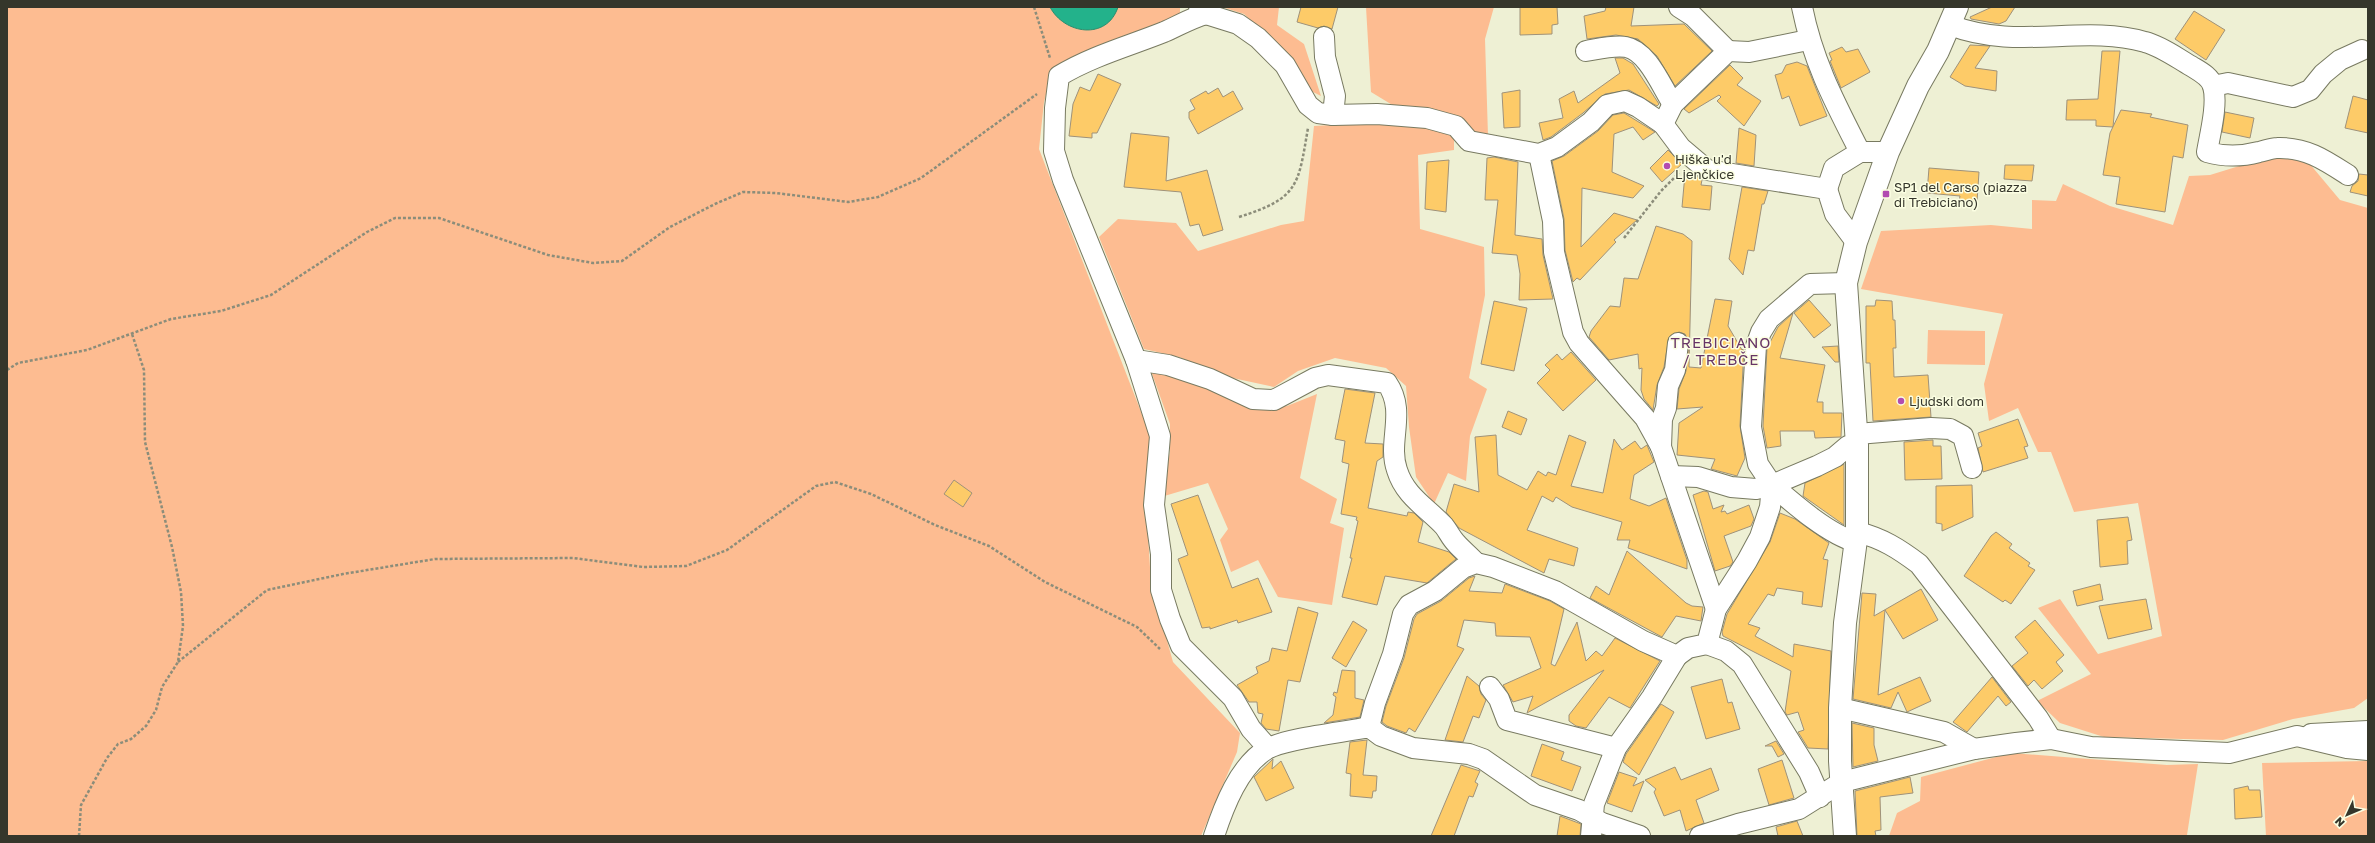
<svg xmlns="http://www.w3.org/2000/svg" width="2375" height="843" viewBox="0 0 2375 843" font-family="'Golos Text',sans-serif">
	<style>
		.green { fill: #fdbc91 }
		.water { fill: #23b28b; stroke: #288d6e }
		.building { fill: #fdcb68; stroke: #9f927a }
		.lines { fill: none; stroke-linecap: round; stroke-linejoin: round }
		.street-casing { stroke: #787a61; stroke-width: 22 }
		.secondary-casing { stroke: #787a61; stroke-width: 24 }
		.path { stroke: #8c8d7a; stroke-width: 2.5; stroke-dasharray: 3 2; stroke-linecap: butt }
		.street { stroke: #fff; stroke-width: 20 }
		.secondary { stroke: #fff; stroke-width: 22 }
		.poi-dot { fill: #b24cb1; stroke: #fbfee2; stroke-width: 1.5 }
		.labels { text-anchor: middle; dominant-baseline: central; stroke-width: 3; stroke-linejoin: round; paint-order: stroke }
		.poi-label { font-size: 13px; fill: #35362b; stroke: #fbfee2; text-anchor: start }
		.quarter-label { font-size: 15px; letter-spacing: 1px; fill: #673566; stroke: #fbfee2 }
	</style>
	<rect width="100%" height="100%" fill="#eef0d4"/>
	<!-- green -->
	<g class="green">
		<path d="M7 7H1180V14L1051 75 1044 102 1039 149 1150 435 1146 504 1151 583 1173 662 1240 733 1237 752 1201 836H7Z"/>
		<path d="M1222 7H1279L1277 25 1304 44 1321 96 1311 91 1276 44 1244 14Z"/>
		<path d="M1366 7H1494L1485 39 1488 136 1394 106 1371 92Z"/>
		<path d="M1389 122 1438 127 1454 136V150L1418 155 1420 229 1484 247 1485 295 1469 378 1487 389 1470 436 1466 481 1448 473 1434 504 1416 477 1409 427 1406 386 1386 368 1335 358 1298 371 1274 387 1228 377 1179 357 1144 349 1099 237 1118 219 1176 223 1198 251 1281 225 1304 221 1314 126Z"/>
		<path d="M2275 155 2309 163 2340 200 2368 208V698L2354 708 2293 719 2223 740 2104 737 2060 723 2037 701 2091 674 2038 608 2060 599 2098 654 2162 636 2138 503 2074 512 2051 452H2038L2018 408 1989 421 1984 384 2003 314 1861 289 1881 231 1991 225 2032 229V200L2056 201 2063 184 2110 206 2173 225 2189 176 2210 175Z"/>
		<path d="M1928 330 1985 331V365L1927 364Z"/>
		<path d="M1151 371 1212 388 1249 408 1287 406 1317 394 1300 478 1337 499 1330 523 1344 528 1332 605 1278 597 1258 560 1231 572 1220 540 1228 529 1208 483 1161 497 1170 452V424Z"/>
		<path d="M2011 753 2167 765 2198 764 2187 835 2199 836H1889L1897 813 1920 801 1921 777Z"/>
		<path d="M2368 761V836H2266L2262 763Z"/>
	</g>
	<!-- water -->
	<path class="water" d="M1050 7H1118C1107 41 1064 34 1050 7Z"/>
	<!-- building -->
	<g class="building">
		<path d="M1301 7H1338L1332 29 1324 26 1318 28 1297 22Z"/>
		<path d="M1520 7H1557L1558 24 1552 25V34L1520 35Z"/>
		<path d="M1606 7H1634L1631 26 1684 24 1712 51 1675 86 1657 56 1638 39 1616 35 1587 39 1584 16 1605 11Z"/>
		<path d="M1992 7H2015L2006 21 1999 24 1971 19 1970 17Z"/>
		<path d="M2194 11 2225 30 2206 60 2175 39Z"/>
		<path d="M1970 45 1990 46 1975 68 1997 71 1996 91 1965 86 1950 77Z"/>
		<path d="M1842 47 1846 52 1858 49 1870 72 1841 88 1830 61 1832 60 1829 53Z"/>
		<path d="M2102 51H2120L2113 127 2096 126V120H2066L2067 100 2098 99Z"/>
		<path d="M1615 58H1623L1633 64 1659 104 1657 106 1629 90 1605 94 1583 113 1551 137 1543 140 1539 123 1563 118 1559 99 1574 91 1578 103 1620 73Z"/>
		<path d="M1797 62 1807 66 1827 116 1800 126 1789 96 1782 99 1775 75 1782 73 1786 65Z"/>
		<path d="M1730 65 1743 78 1737 85 1761 101 1744 126 1717 101 1721 97 1719 95 1689 113 1684 109Z"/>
		<path d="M1098 74 1121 84 1097 133H1092V138L1069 136 1073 104 1080 87 1090 91Z"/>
		<path d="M1218 88 1223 97 1233 91 1243 109 1198 134 1189 118V112L1195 109 1190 100 1206 91 1208 94Z"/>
		<path d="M1520 90V127L1504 128 1502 93Z"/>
		<path d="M2353 96 2368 100V133L2345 128Z"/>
		<path d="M2121 110 2152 114 2150 117 2188 125 2183 158 2173 156 2165 212 2116 204 2120 177 2103 175 2110 133Z"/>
		<path d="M2225 112 2254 118 2250 138 2222 132Z"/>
		<path d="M1624 113 1655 132 1643 140 1633 127 1614 134 1612 172 1644 186 1633 198 1582 188 1581 247 1614 213 1637 220 1614 240 1616 242 1580 280 1577 278 1573 282 1565 250 1564 219 1552 161 1564 156 1598 131 1613 115Z"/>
		<path d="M1739 128 1756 135 1754 166 1736 163Z"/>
		<path d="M1131 133 1169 137 1166 181 1207 170 1223 230 1203 236 1199 224 1190 226 1181 192 1124 187Z"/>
		<path d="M1668 150 1682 164 1662 182 1650 168Z"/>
		<path d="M1494 157 1518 162 1515 235 1542 239 1543 255 1553 299 1519 300 1520 274 1517 255 1492 253 1498 200H1485L1487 158Z"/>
		<path d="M1449 160 1446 212 1425 209 1427 162Z"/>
		<path d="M2005 165H2034L2032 181 2004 179Z"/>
		<path d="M1929 168 1979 172 1977 202 1959 201 1960 196 1927 193Z"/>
		<path d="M1685 174 1695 175 1702 180 1701 185 1712 186 1710 210 1682 207Z"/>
		<path d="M2359 174 2368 175V196L2350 192 2352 186 2358 181Z"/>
		<path d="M1742 187 1768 191 1764 204H1762L1754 251 1748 250 1743 275 1729 259Z"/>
		<path d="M1656 226 1683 234 1692 241 1689 367 1701 368 1715 299 1732 301 1728 326 1742 350 1744 348 1740 426 1745 458 1737 476 1711 469 1715 459 1677 455 1679 423 1703 407 1677 409 1679 389 1686 371 1689 344 1685 334 1679 332 1669 337 1664 367 1657 385 1653 410 1644 399 1641 390 1642 368 1639 369 1638 354 1609 360 1589 337 1591 331 1610 306 1620 307 1624 278 1638 279Z"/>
		<path d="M1809 300 1831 325 1814 338 1794 313Z"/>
		<path d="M1876 300 1892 301 1893 320H1895L1896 348H1893L1894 377 1928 375 1931 417 1873 421 1870 363H1866V306H1875Z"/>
		<path d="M1494 301 1527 308 1514 371 1481 364Z"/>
		<path d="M1793 313 1780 358 1825 365 1817 402H1823V413H1842L1841 437 1815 438 1814 431H1780L1781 446 1767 448 1763 426 1767 348 1778 327Z"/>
		<path d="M1838 346 1839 362H1835L1822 347Z"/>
		<path d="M1571 352 1596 380 1563 411 1537 383 1550 370 1545 365 1557 354 1562 360Z"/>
		<path d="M1345 389 1375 393 1365 443 1383 444V457L1377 461 1368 508 1407 516 1408 512 1414 513 1423 522 1418 542 1449 552 1456 559 1427 583 1385 576 1377 605 1342 597 1352 558H1350L1358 521 1356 520 1357 517 1341 514 1349 464 1342 462 1345 441 1335 439Z"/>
		<path d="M1508 411 1527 419 1521 435 1502 427Z"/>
		<path d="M2018 419 2028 446 2024 447 2028 458 1983 472 1978 448 1982 446 1978 433Z"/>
		<path d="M1496 435 1498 475 1527 490 1538 471 1546 476 1548 472 1556 475 1569 435 1586 442 1571 486 1603 493 1614 439 1622 450 1635 441 1641 449 1647 445 1654 462 1634 475 1630 499 1649 506 1666 498 1687 560V569L1628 548 1630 540H1617L1622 522 1572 507 1556 497 1553 502 1542 496 1527 530 1578 548 1574 566 1549 559 1544 573 1459 528 1446 512 1454 484 1479 492 1475 437Z"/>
		<path d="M1933 440V446H1941L1942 479 1905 480 1904 442Z"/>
		<path d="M1844 464V525L1803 496 1805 483Z"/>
		<path d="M954 480 972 493 963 507 944 494Z"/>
		<path d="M1972 485 1973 517 1942 531V524L1936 523V486Z"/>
		<path d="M1704 491 1708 492 1713 509 1724 505 1721 512 1725 511 1727 514 1749 505 1754 519 1751 526 1724 536 1733 562 1730 566 1715 571 1693 495Z"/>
		<path d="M1198 495 1232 588 1258 578 1272 612 1238 623 1237 620 1210 629V627L1202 628 1178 559 1188 555 1171 504Z"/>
		<path d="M1780 513 1795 519 1829 543 1823 559 1828 560 1822 607 1802 604 1803 592 1777 588 1774 596 1768 594 1748 624 1760 628 1755 636 1793 657 1794 644 1831 651 1828 749 1808 748 1798 732 1804 730 1798 712 1787 715 1785 712 1791 671 1723 636 1722 632 1727 614 1770 542Z"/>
		<path d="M2128 517 2132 540 2127 541 2128 564 2100 567 2097 520Z"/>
		<path d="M1996 532 2012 544 2009 548 2030 563 2028 566 2035 570 2011 604 2005 600 2003 602 1964 576 1991 536Z"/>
		<path d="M1627 551 1686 603 1692 606 1703 607 1701 621 1676 616 1662 637 1590 598 1596 586 1609 595Z"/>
		<path d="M1475 576 1469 591 1502 593 1505 584 1550 601 1564 609 1551 664 1555 666 1577 622 1586 661 1596 651 1602 656 1615 638 1660 661 1630 708 1609 697 1586 728 1576 726 1569 721V715L1604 670 1527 713 1533 696 1513 702 1503 685 1541 668 1530 637 1496 636 1495 623 1464 620 1457 646 1464 649 1415 732 1409 728 1406 733 1387 726 1382 722 1386 706 1404 658 1414 619 1417 614 1441 601 1469 578Z"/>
		<path d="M2100 584 2103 600 2077 606 2073 591Z"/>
		<path d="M1921 589 1938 620 1903 639 1885 610 1878 695 1920 677 1931 701 1907 712 1898 692 1891 708 1853 699 1862 593 1876 594 1874 616Z"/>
		<path d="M2146 599 2152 629 2108 639 2099 606Z"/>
		<path d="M1298 607 1318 613 1310 643 1300 682 1288 680 1279 731 1266 729 1261 723 1263 714 1258 713 1257 702H1249L1237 685 1258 673 1256 667 1269 661 1272 648 1287 651Z"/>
		<path d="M2035 620 2064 655 2056 662 2063 671 2042 689 2034 680 2028 686 2012 666 2028 653 2015 637Z"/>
		<path d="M1353 621 1367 630 1346 667 1332 658Z"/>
		<path d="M1342 670 1355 671V698L1364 700 1360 717 1324 723 1333 715 1336 697 1333 695 1334 692 1337 693Z"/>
		<path d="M1467 676 1479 686 1481 694 1486 700 1479 718 1473 716 1463 742 1445 740Z"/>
		<path d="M1992 677 2011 702 2006 706 1998 696 1967 732 1953 722Z"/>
		<path d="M1722 679 1728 703 1732 702 1740 729 1706 739 1691 687Z"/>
		<path d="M1661 704 1674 712 1639 775 1623 762 1626 754Z"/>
		<path d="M1852 723 1874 728V745L1878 761 1853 767Z"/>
		<path d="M1367 740 1363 775 1377 776 1376 791H1373L1372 798 1350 796 1351 774 1346 773 1350 742Z"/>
		<path d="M1776 741 1784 754 1778 757 1772 746H1765Z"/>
		<path d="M1542 744 1564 752 1561 760 1581 767 1572 791 1531 776Z"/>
		<path d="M1273 759 1272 769 1281 761 1294 788 1266 801 1254 777Z"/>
		<path d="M1782 760 1794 798 1769 805 1758 769Z"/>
		<path d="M1461 765 1480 771 1475 782 1478 784 1473 797 1469 796 1454 836H1431Z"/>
		<path d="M1675 767 1681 780 1711 768 1719 790 1696 800 1704 823 1686 831 1680 810 1664 816 1654 792 1656 789 1645 780Z"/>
		<path d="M1619 772 1637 778 1633 786 1644 781 1632 812 1607 803Z"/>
		<path d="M1910 777 1913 793 1880 797 1881 830 1875 831 1876 836H1857L1855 791Z"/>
		<path d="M2248 786 2249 790H2260L2262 817 2235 819 2234 789Z"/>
		<path d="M1560 816 1581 824 1580 836H1557Z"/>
		<path d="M1797 821 1803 836H1778L1776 827Z"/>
	</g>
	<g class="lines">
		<!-- street casing -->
		<g class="street-casing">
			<g id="street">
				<path d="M1199 7 1206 14 1238 24 1258 38 1285 65 1308 105 1318 113 1333 115 1377 114 1427 118 1456 126 1469 141 1539 154 1557 147 1591 122 1607 105 1625 101 1638 107 1663 124 1681 148 1707 170 1827 189 1835 214 1856 242"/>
				<path d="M1679 7 1693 16 1728 51"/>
				<path d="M1802 7C1813 62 1835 103 1860 152"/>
				<path d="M1206 14C1191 18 1178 26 1164 32 1129 46 1092 56 1059 76L1055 108 1054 151 1063 180 1136 360 1168 365 1210 379 1253 399 1274 400 1315 378 1328 375 1387 383C1407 412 1387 441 1397 470 1405 496 1426 507 1444 526 1448 531 1451 538 1456 543 1462 550 1470 556 1476 563"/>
				<path d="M1950 25C2017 51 2082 24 2145 42 2161 46 2177 58 2191 66 2199 71 2210 76 2213 86 2218 104 2210 134 2207 152 2225 157 2240 157 2259 152 2265 151 2271 148 2277 148 2306 147 2325 160 2348 175"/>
				<path d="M1324 37 1325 57 1335 96 1333 115"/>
				<path d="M1586 51C1598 49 1614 45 1626 47 1648 51 1662 88 1673 104"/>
				<path d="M2213 86 2228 83 2293 97 2310 90 2323 74 2340 60 2362 50"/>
				<path d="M1663 124 1673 104 1728 51 1749 52 1808 40"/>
				<path d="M1539 154 1553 221 1554 252 1573 332 1579 343 1645 418 1661 447 1716 609"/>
				<path d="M1827 189 1834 168 1860 152H1888"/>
				<path d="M1136 360 1160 436 1154 505 1161 554V590L1170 619 1181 646 1233 698 1251 729 1268 748"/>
				<path d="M1857 434 1931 428 1950 429 1963 436 1972 468"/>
				<path d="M1661 447 1662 419 1666 408 1668 386 1675 370 1678 343"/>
				<path d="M1671 476 1698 477 1731 487 1756 489 1772 485 1817 466 1835 457 1848 446 1857 445"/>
				<path d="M1772 485C1794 504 1828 534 1856 542"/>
				<path d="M1857 532C1882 538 1899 549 1919 564L2038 718 2051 739"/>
				<path d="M1707 644 1726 651 1742 664 1809 772 1820 797"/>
				<path d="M1490 687 1499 699 1507 720 1616 748"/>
				<path d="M1840 708 1944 732 1974 749"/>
				<path d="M1369 727 1375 703 1393 654 1403 614 1409 605 1435 591 1463 568 1476 563 1493 567 1555 591 1643 641 1677 656 1688 648 1707 644 1716 609 1747 561 1760 537 1770 507 1772 485 1758 464 1751 427 1756 346 1761 332 1769 319 1810 284 1846 283"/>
				<path d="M2311 734 2368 731"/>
				<path d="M1214 836C1224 806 1239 766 1267 749 1286 738 1346 732 1369 727L1381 736 1413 748 1469 754 1483 759 1535 795 1579 810 1602 823 1640 836"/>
				<path d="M1591 836 1594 804 1616 748 1652 697 1677 656"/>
				<path d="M1700 836 1738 824 1799 809 1842 782 1974 749 2016 743 2051 739 2091 747 2229 753 2297 736 2347 748 2368 750"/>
			</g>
		</g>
		<!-- secondary casing -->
		<g class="secondary-casing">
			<path id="secondary" d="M1845 836 1840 761V708L1845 623 1857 532V445L1846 283 1856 242 1888 152 1918 86 1938 51 1957 7"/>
		</g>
		<!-- path -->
		<g class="path">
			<path d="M1034 7 1050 58"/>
			<path d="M1239 217C1299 198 1298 186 1308 128"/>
			<path d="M1624 238 1661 191 1679 173"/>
			<path d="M7 370 18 363 87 350 171 319 221 311 271 295 367 232 395 218H439L548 255 593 263 622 261 670 227 715 204 743 192 776 193 848 202 878 197 921 178 1037 94"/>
			<path d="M178 662 267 590 343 574 435 559 573 558 643 567 686 566 727 550 816 486 835 482 871 494 935 525 989 546 1045 582 1137 627 1160 649"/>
			<path d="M79 836 81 805 107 758 118 744 131 739 146 726 156 710 162 687 178 662 183 626 181 592 172 547 145 442 144 370 132 334"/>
		</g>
		<!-- street -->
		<use href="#street" class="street"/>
		<!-- secondary -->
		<use href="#secondary" class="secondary"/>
	</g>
	<!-- markers -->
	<g class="poi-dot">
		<circle cx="1667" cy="166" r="4"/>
		<rect x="1882" y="190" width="8" height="8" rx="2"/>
		<circle cx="1901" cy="401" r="4"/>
	</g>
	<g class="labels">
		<!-- poi labels -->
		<g class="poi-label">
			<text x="1675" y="159">Hiška u'd<tspan x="1675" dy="15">Ljenčkice</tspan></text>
			<text x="1894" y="187">SP1 del Carso (piazza<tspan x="1894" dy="15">di Trebiciano)</tspan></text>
			<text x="1909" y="401">Ljudski dom</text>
		</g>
		<!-- quarter labels -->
		<g class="quarter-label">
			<text x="1721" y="342">TREBICIANO<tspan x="1721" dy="17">/ TREBČE</tspan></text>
		</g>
	</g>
	<!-- border -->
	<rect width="2375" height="843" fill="none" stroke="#35362b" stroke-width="16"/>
	<!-- north arrow -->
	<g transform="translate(2347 815) rotate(226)" stroke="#fbfee2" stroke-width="3" paint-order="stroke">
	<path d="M0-3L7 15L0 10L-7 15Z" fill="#35362b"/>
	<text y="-6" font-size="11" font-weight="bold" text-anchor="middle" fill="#35362b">N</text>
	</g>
</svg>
